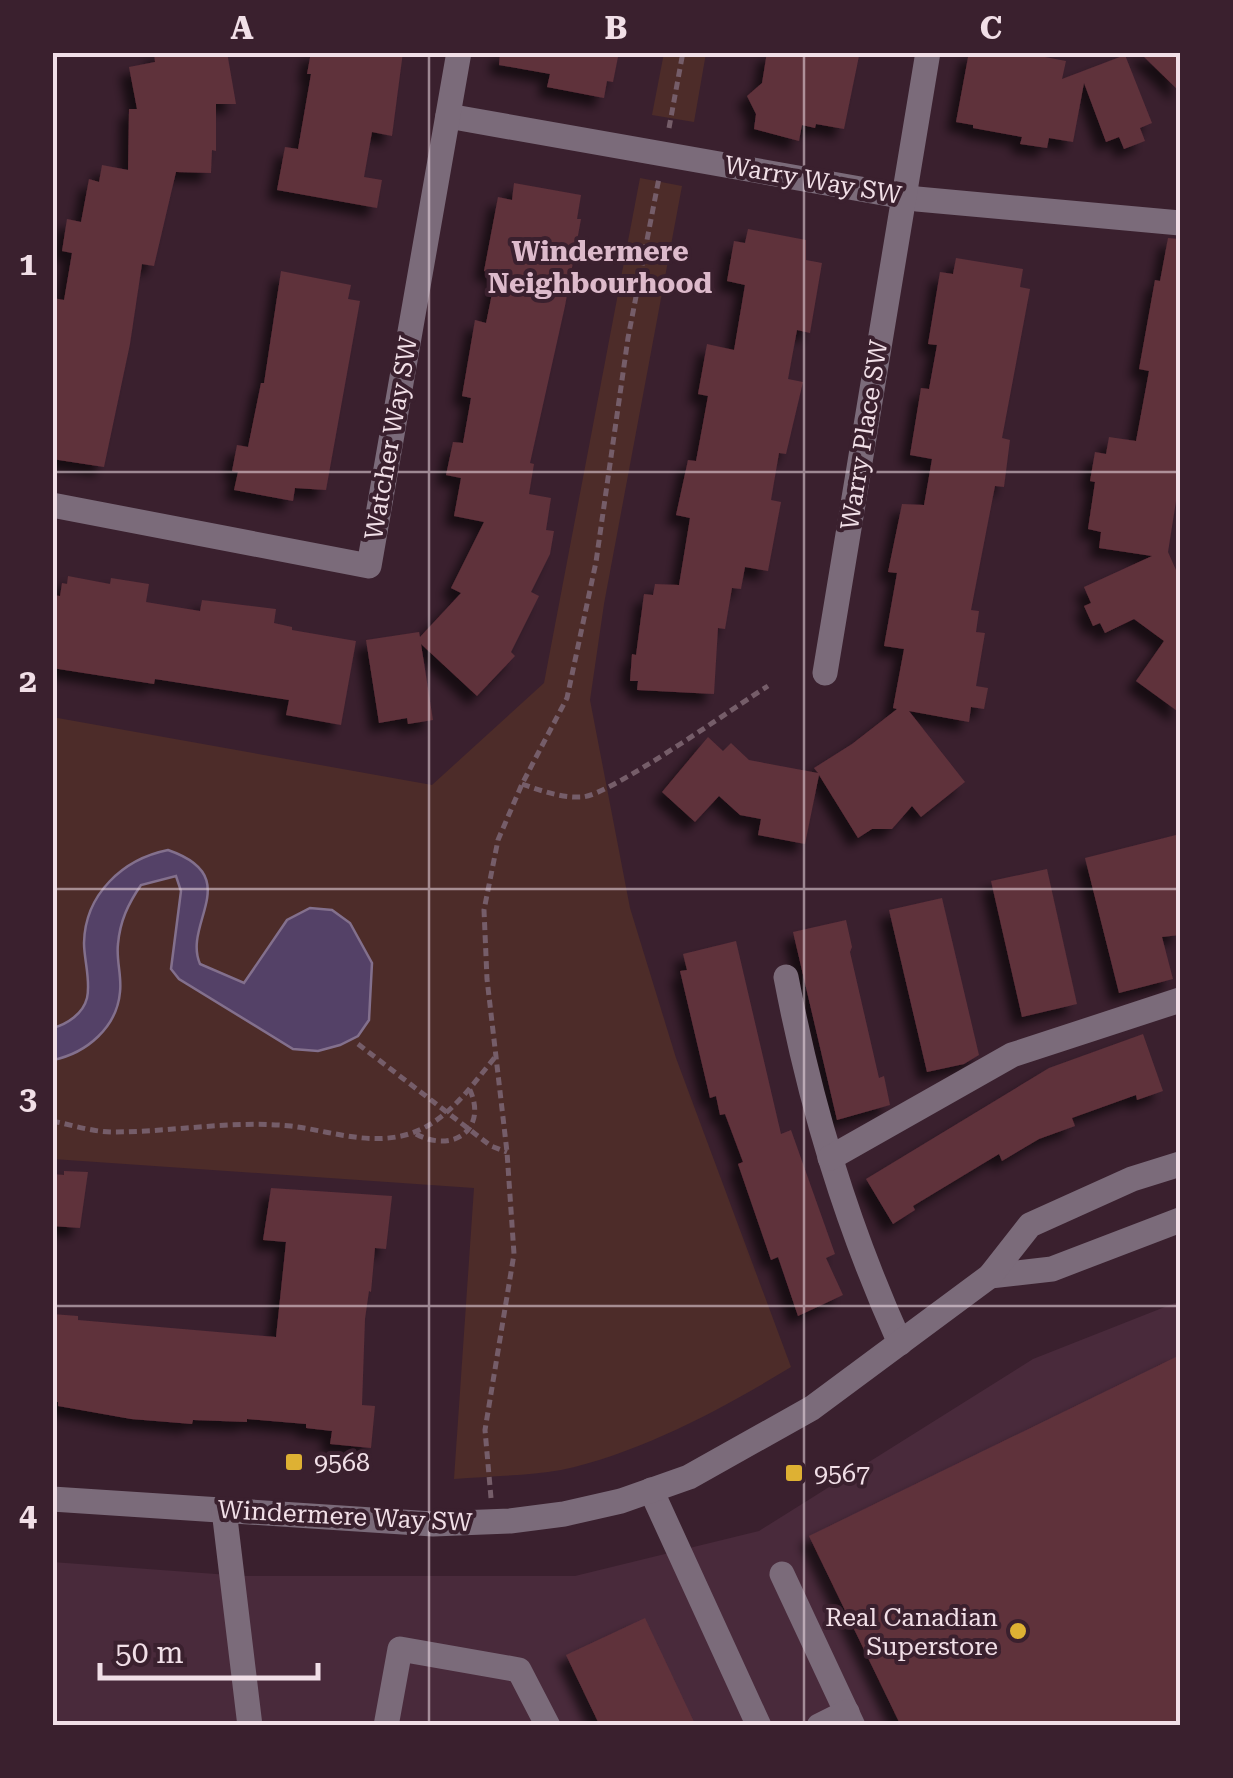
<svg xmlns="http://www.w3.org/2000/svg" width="1233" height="1778" viewBox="0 0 1233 1778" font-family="'Roboto Serif',serif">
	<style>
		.built { fill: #492a3b }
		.green { fill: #4d2c29 }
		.water { fill: #544167; stroke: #83708d; stroke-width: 2.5 }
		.building { fill: #5f313b; filter: url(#shadow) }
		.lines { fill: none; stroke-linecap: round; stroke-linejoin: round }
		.path { stroke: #755d69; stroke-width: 5; stroke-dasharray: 8 5; stroke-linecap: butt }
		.minor { stroke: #7b6b7a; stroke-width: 25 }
		.grid { fill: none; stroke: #f1dfe7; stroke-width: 2.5; stroke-opacity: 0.55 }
		.poi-dot { fill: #deb133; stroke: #3a202e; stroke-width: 4 }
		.labels { text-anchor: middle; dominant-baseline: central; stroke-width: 8; stroke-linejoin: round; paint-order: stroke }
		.street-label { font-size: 25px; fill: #f1dfe7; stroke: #3a202e }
		.poi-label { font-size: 25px; fill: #f1dfe7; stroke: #3a202e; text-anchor: start }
		.neighbourhood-label { font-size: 28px; font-weight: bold; fill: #ddbacb; stroke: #3a202e }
		.neatline { fill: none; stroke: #f1dfe7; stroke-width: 4 }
		.grid-label { font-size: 32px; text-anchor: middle; font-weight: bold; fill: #f1dfe7 }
	</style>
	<defs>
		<filter id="shadow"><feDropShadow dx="-9" dy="9" stdDeviation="5" flood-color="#0009"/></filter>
	</defs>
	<rect width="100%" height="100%" fill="#3a202e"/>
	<!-- built -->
	<path class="built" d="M1180 1301V1725H53L52 1562 243 1576H575L759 1531 1033 1359Z"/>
	<!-- green -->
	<g class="green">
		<path d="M664 53H706L694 122 652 115Z"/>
		<path d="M640 178 682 186 604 604 590 700 630 908 676 1058 791 1367C724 1408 638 1454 561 1470 526 1476 489 1476 454 1479L474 1188 53 1159 52 717 432 785 544 683Z"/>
	</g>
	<!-- water -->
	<path class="water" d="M168 850C246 877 182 923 200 964L244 983 287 920 310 908 332 910 350 923 372 963 369 1020 358 1036 340 1045 318 1051 293 1049 179 979 171 969 181 891 176 876 141 885C128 904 120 921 118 944 116 960 122 976 120 992 117 1027 87 1053 53 1060V1028C67 1024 83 1014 87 998 91 981 84 960 84 943 85 894 123 859 168 850Z"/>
	<!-- building -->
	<g class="building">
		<path d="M154 52H227L236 104H216V151L212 150 211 173 176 172 154 266 142 264 130 344 104 467 52 459V298L64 300 72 253 62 251 67 219 81 222 89 179 99 182 102 165 128 170 129 109H137L129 67 155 62Z"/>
		<path d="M311 52H403L392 136 372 132 364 177 382 180 377 208 277 190 285 147 298 149 311 74H307Z"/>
		<path d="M500 52H619L613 82 607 81 604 98 547 87 550 74 499 65Z"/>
		<path d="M767 52H840L859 56 844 129 816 124 815 128 802 125 799 141 754 129 756 114 747 96 762 83Z"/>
		<path d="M969 52H1019L1066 61 1062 79 1125 55 1152 123 1140 128 1145 141 1124 149 1119 137 1106 142 1084 83 1073 142 1049 138 1047 148 1020 144 1022 137 973 128V125L956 122Z"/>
		<path d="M1139 52H1180V92Z"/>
		<path d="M514 183 581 195 577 219H581L565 306 530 463 534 464 529 494 551 498 546 530 554 531 550 554 531 592 539 596 511 652 515 656 477 696 421 644 433 720 408 724 407 718 379 723 366 640 419 632 420 637 461 593 451 588 484 522 454 516 461 478 446 475 453 442 463 443 471 398 462 396 475 320 486 323 496 274 484 271 498 197 512 200Z"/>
		<path d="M748 229 806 240V260L822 263 810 333 797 330 788 379 803 382 786 454 779 453 771 500 781 502 768 571 745 567 741 589 732 588 725 629 718 628 714 694 637 690 638 681H630L632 654 636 655 644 594 653 595 655 584 679 585 690 518 676 515 688 460 696 461 708 396 698 394 707 344 734 350 745 285 727 281 734 241 745 243Z"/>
		<path d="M1168 238 1180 239V496L1177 495 1168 552 1180 579V713L1136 681 1164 641 1134 619 1105 633 1100 623 1093 626 1084 606 1091 603 1084 587 1152 556 1099 548 1101 532 1088 529 1095 482 1090 481 1095 452 1106 454 1109 437 1136 441 1149 371 1139 369 1155 280 1160 281Z"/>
		<path d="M956 258 1023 269 1020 287 1030 289 1002 438 1010 440 1004 487 995 486 971 610 979 611 976 632 985 633 976 686 988 688 984 709 971 707 969 722 909 711 965 782 921 817 912 806 892 829H872L858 838 819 775 805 844 758 835 761 819 740 815 719 796 695 822 662 792 708 737 723 751 731 743 749 760 818 773 814 768 852 744 897 709 893 708 904 649 884 646 897 573 888 572 902 504 924 505 932 459 910 455 921 388 929 389 937 345 928 344 940 272 953 274Z"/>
		<path d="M281 271 351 285 348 299 360 301 326 490 295 488 293 501 234 490 238 472 232 471 237 445 248 447 261 383H264Z"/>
		<path d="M68 576 110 584 111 578 149 584 146 602 200 611 202 600 276 609 274 623 292 627V630L356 641 341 725 286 715 289 700 155 679 154 684 52 668V595L60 596 62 583 67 584Z"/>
		<path d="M1180 834V935L1162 937 1173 979 1119 993 1085 858Z"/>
		<path d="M1047 869 1077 1004 1022 1017 991 881Z"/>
		<path d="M942 898 979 1055 964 1064 927 1072 889 910Z"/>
		<path d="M846 920 852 947 850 952 879 1078 884 1076 890 1105 837 1120 793 932Z"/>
		<path d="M736 941 781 1134 791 1130 835 1254 826 1258 843 1295 798 1316 778 1257 771 1260 738 1164 743 1162 725 1114 720 1115 716 1096 710 1098 680 971 687 970 683 954Z"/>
		<path d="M1143 1034 1163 1091 1137 1100 1136 1095 1072 1118 1075 1126 1039 1139 1002 1161 999 1154 913 1206 915 1210 893 1224 866 1179 1049 1068Z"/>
		<path d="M64 1171 88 1172 80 1228 52 1226V1174L64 1175Z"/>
		<path d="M271 1188 392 1196 386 1249 375 1248 371 1292 369 1291 365 1319 362 1405 375 1406 371 1448 330 1444 332 1431 306 1428V1424L247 1419V1422L193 1420 192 1424 131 1419 58 1406V1402H52V1314L78 1316V1320L276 1337 286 1242 263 1240Z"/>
		<path d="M1180 1355V1726H901L809 1536Z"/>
		<path d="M645 1618 696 1726H600L566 1655Z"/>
	</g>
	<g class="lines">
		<!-- path -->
		<g class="path">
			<path d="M669 128 683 52"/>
			<path d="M522 784C542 791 561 798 582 797 609 796 736 706 768 686"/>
			<path d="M358 1044 491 1146 507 1152"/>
			<path d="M52 1121C72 1125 93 1132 113 1132 172 1132 232 1120 291 1126 331 1131 371 1147 412 1133 449 1120 472 1085 496 1056"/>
			<path d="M416 1134C453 1154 489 1129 469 1088"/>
			<path d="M491 1498 485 1430 514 1254 507 1152 487 979 484 910 498 840 522 784 567 698 596 562 628 338 659 178"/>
		</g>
		<!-- minor -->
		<g class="minor">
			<path d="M448 116 917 199 1180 223"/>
			<path d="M52 505 369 566 459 52"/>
			<path d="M825 673 928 52"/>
			<path d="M786 977C811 1107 846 1223 900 1343"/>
			<path d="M830 1158 1012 1055 1180 1000"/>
			<path d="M990 1276 1052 1269 1180 1220"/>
			<path d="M651 1490 759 1726"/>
			<path d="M52 1499 433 1524 510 1521 564 1514 621 1501 689 1477 812 1408 990 1276 1030 1225 1132 1179 1180 1164"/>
			<path d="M224 1510 250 1726"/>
			<path d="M782 1574 853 1726"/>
			<path d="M386 1726 400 1649 519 1670 548 1726"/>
			<path d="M819 1726 847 1712"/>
		</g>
	</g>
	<!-- grid -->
	<path class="grid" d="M429 52V1726M804 52V1726M52 472H1180M52 889H1180M52 1306H1180"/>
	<!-- markers -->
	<g class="poi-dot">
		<rect x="284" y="1452" width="20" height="20" rx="5"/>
		<rect x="784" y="1463" width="20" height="20" rx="5"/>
		<circle cx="1018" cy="1631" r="10"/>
	</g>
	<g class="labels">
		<!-- street labels -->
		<g class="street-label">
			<text transform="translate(813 180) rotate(10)">Warry Way SW</text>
			<text transform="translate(864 435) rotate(-81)">Warry Place SW</text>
			<text transform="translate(391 438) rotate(-80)">Watcher Way SW</text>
			<text transform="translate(345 1516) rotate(3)">Windermere Way SW</text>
		</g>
		<!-- poi labels -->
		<g class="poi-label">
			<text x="314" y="1462">9568</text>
			<text x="814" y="1473">9567</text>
			<text x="998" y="1617" text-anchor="end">Real Canadian<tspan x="998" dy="29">Superstore</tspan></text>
		</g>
		<!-- neighbourhood labels -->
		<g class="neighbourhood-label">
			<text x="600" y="251">Windermere<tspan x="600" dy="32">Neighbourhood</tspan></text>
		</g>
	</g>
	<!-- border -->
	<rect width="1233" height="1778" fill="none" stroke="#3a202e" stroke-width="110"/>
	<!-- scale -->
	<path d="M100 1663v15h218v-15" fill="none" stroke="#f1dfe7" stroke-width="5"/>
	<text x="115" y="1663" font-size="30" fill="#f1dfe7" stroke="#3a202e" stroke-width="8" paint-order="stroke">50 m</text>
	<rect x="55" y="55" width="1123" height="1668" class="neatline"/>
	<g class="grid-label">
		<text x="242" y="39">A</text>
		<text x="616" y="39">B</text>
		<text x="991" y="39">C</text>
		<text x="28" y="275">1</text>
		<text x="28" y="692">2</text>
		<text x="28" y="1109">3</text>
		<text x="28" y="1526">4</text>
	</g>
</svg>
